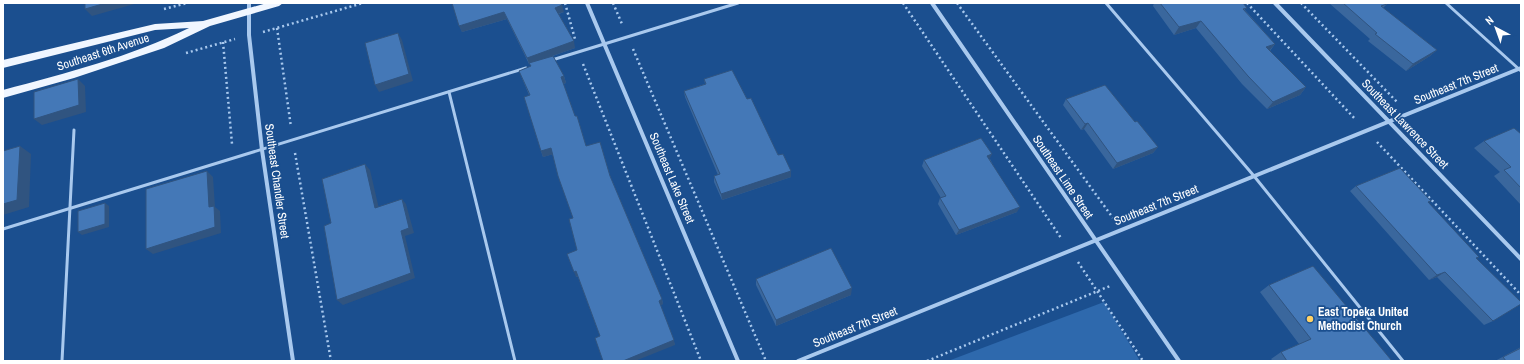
<svg xmlns="http://www.w3.org/2000/svg" width="1524" height="364" viewBox="0 0 1524 364" font-family="'Archivo Narrow',sans-serif">
	<style>
		.green { fill: #2e69ad }
		.lines { fill: none; stroke-linecap: round; stroke-linejoin: round }
		.path { stroke: #a9c9ee; stroke-width: 2.5; stroke-dasharray: 2 3; stroke-linecap: butt }
		.service { stroke: #a9c9ee; stroke-width: 3 }
		.minor { stroke: #a9c9ee; stroke-width: 4 }
		.primary { fill: #f0f6ff; fill-rule: evenodd }
		.wall { fill: #3a679d }
		.shaded-wall { fill: #305480 }
		.building { fill: #4478b7; stroke: #305480 }
		.poi-dot { fill: #ffd166; stroke: #1b4f8f; stroke-width: 1.5 }
		.labels { text-anchor: middle; dominant-baseline: central; stroke-width: 3.5; stroke-linejoin: round; paint-order: stroke }
		.street-label { font-size: 12px; fill: #fff; stroke: #1b4f8f }
		.poi-label { font-size: 12px; font-weight: bold; fill: #fff; stroke: #1b4f8f; text-anchor: start }
	</style>
	<rect width="100%" height="100%" fill="#1b4f8f"/>
	<!-- green -->
	<path class="green" d="M1104 302 1140 361H948Z"/>
	<g class="lines">
		<!-- path -->
		<g class="path">
			<path d="M565 3 575 39"/>
			<path d="M613 3 622 24"/>
			<path d="M903 3 1061 238"/>
			<path d="M957 3 1113 218"/>
			<path d="M1247 3 1356 120"/>
			<path d="M1301 3 1398 103"/>
			<path d="M164 9 187 3"/>
			<path d="M277 28 291 127"/>
			<path d="M263 32 363 3"/>
			<path d="M223 42 232 144"/>
			<path d="M633 49 766 361"/>
			<path d="M186 53 235 39"/>
			<path d="M583 64 701 361"/>
			<path d="M1377 142 1521 295"/>
			<path d="M295 153 331 361"/>
			<path d="M1078 262 1143 361"/>
			<path d="M927 361 1110 286"/>
		</g>
		<!-- service -->
		<g class="service">
			<path d="M1106 3 1254 176 1403 361"/>
			<path d="M1446 3 1521 71"/>
			<path d="M552 60 738 3"/>
			<path d="M449 92 515 361"/>
			<path d="M3 229 526 68"/>
			<path d="M62 361 74 130"/>
		</g>
		<!-- minor -->
		<g class="minor">
			<path d="M249 3V35L262 150 293 361"/>
			<path d="M587 3 738 361"/>
			<path d="M932 3 1179 361"/>
			<path d="M1275 3 1521 259"/>
			<path d="M798 361 1521 68"/>
		</g>
		<!-- primary -->
		<path class="primary" d="M267 3H283L279 6 210 26 164 48 74 78 3 98V90C66 73 130 57 189 28L155 30 3 68V60L155 24 203 21Z"/>
	</g>
	<!-- wall -->
	<g class="wall">
		<path d="M452 3 564 12 559 14 575 48 550 57 564 76 566 83 563 84 586 146 610 176 662 299 663 304 660 305 675 345 600 336 578 277H576L577 250 573 218 553 154 543 157 541 151 529 95 519 71 531 66 530 64H529L507 19 462 32Z"/>
		<path d="M1154 3H1243L1245 10 1275 44 1270 51 1306 87 1300 95 1267 109 1242 84 1196 28 1174 35 1153 6Z"/>
		<path d="M1329 3H1386L1387 4 1383 8 1437 50 1430 56 1406 71 1368 41 1370 39Z"/>
		<path d="M704 79 747 99 791 177 722 200 714 182V176L718 175 685 97 684 91 705 84Z"/>
		<path d="M1066 99 1135 122 1158 147 1153 153 1113 169 1084 129 1081 130 1063 105Z"/>
		<path d="M1521 134V205L1494 176 1500 172 1474 148 1484 141Z"/>
		<path d="M990 159 1017 212 956 235 938 204 940 198H941L922 166 924 160Z"/>
		<path d="M1356 186 1429 203 1476 258 1493 321 1484 325 1437 277 1429 280 1350 191Z"/>
		<path d="M756 279 851 295 776 326 756 285Z"/>
		<path d="M1269 285 1392 361H1273L1271 359 1281 352 1299 344 1260 292Z"/>
		<path d="M1521 347V361H1495Z"/>
	</g>
	<!-- shaded-wall -->
	<g class="shaded-wall">
		<path d="M106 3H138L92 16 85 9Z"/>
		<path d="M562 5 564 12 557 14 555 8Z"/>
		<path d="M504 12 507 19 462 32 459 26Z"/>
		<path d="M1201 21 1196 28 1174 35 1179 27Z"/>
		<path d="M398 33 402 40 413 81 379 92 375 85Z"/>
		<path d="M574 41 575 48 529 64 527 58Z"/>
		<path d="M1275 44 1268 52 1266 47Z"/>
		<path d="M1437 50 1430 56 1406 71 1413 64Z"/>
		<path d="M564 76 566 83 563 84 561 77Z"/>
		<path d="M78 79 85 86 86 112 42 125 34 119Z"/>
		<path d="M1306 87 1300 95 1267 109 1273 102Z"/>
		<path d="M1088 123 1084 129 1081 130 1085 124Z"/>
		<path d="M20 146 31 154 29 207 3 215V204Z"/>
		<path d="M1158 147 1153 153 1113 169 1117 163Z"/>
		<path d="M551 148 554 154 543 157 541 151Z"/>
		<path d="M992 154 989 160 987 156Z"/>
		<path d="M365 164 370 170 380 213 375 208Z"/>
		<path d="M207 171 213 177 215 207 220 211 221 233 153 254 146 249 209 207Z"/>
		<path d="M791 171V177L722 200 721 194Z"/>
		<path d="M402 199 406 204 414 233 405 236 415 278 343 305 337 300Z"/>
		<path d="M105 203 109 206V227L82 235 78 232Z"/>
		<path d="M1020 207 1017 212 956 235 959 230Z"/>
		<path d="M576 271 579 276 576 277 574 272Z"/>
		<path d="M1445 272 1437 277 1429 280 1437 275Z"/>
		<path d="M852 288 851 295 776 326V320Z"/>
		<path d="M662 299 663 304 660 306 659 301Z"/>
		<path d="M674 340 675 345 635 361H623Z"/>
	</g>
	<!-- building -->
	<g class="building">
		<path d="M85 3H106L85 9Z"/>
		<path d="M452 3H561L562 5 555 8 574 41 527 58 504 12 459 26Z"/>
		<path d="M1160 3H1243L1247 8 1243 9 1275 44 1266 47 1306 87 1273 102 1248 76 1201 21 1179 27Z"/>
		<path d="M1343 3H1386L1387 4 1381 6 1437 50 1413 64 1375 34 1377 33Z"/>
		<path d="M398 33 409 74 375 85 365 43Z"/>
		<path d="M553 56 564 76 561 77 575 116H577L586 146 600 142 610 176 662 299 659 301 674 340 623 361H603L595 338 600 336 576 271 574 272 567 254 577 250 569 219 573 218 558 176 551 148 541 151 524 97 530 95 519 71 531 66 529 63Z"/>
		<path d="M732 70 747 99 751 98 778 155 783 154 791 171 721 194 714 176 720 174 684 91 706 84 704 79Z"/>
		<path d="M78 79 79 105 34 119V92Z"/>
		<path d="M1105 85 1135 122 1137 121 1158 147 1117 163 1088 123 1085 124 1066 99Z"/>
		<path d="M1514 128 1521 134V188L1504 170 1511 167 1484 141Z"/>
		<path d="M981 138 992 154 987 156 1020 207 959 230 940 198 946 196 924 160Z"/>
		<path d="M20 146 17 200 3 204V151Z"/>
		<path d="M365 164 375 208 402 199 409 228 401 231 411 273 337 300 324 226 331 223 322 179Z"/>
		<path d="M1400 168 1431 201 1428 202 1479 257 1476 258 1521 302V304L1493 321 1445 272 1437 275 1356 186Z"/>
		<path d="M207 171 209 207 214 206 215 227 146 249V189Z"/>
		<path d="M105 203V224L78 232V211Z"/>
		<path d="M831 248 852 288 776 320 756 279Z"/>
		<path d="M1313 266 1392 361H1287L1281 352 1311 339 1269 285Z"/>
		<path d="M1521 348V361H1506L1503 357Z"/>
	</g>
	<!-- markers -->
	<circle class="poi-dot" cx="1310" cy="319" r="4"/>
	<g class="labels">
		<!-- street labels -->
		<g class="street-label">
			<text transform="translate(103 52) rotate(-18)">Southeast 6th Avenue</text>
			<text transform="translate(1456 84) rotate(-22)">Southeast 7th Street</text>
			<text transform="translate(1405 124) rotate(46)">Southeast Lawrence Street</text>
			<text transform="translate(1063 177) rotate(56)">Southeast Lime Street</text>
			<text transform="translate(672 178) rotate(67)">Southeast Lake Street</text>
			<text transform="translate(277 181) rotate(82)">Southeast Chandler Street</text>
			<text transform="translate(1156 205) rotate(-22)">Southeast 7th Street</text>
			<text transform="translate(855 327) rotate(-22)">Southeast 7th Street</text>
		</g>
		<!-- poi labels -->
		<g class="poi-label">
			<text x="1318" y="312">East Topeka United<tspan x="1318" dy="14">Methodist Church</tspan></text>
		</g>
	</g>
	<!-- border -->
	<rect width="1524" height="364" fill="none" stroke="#ffffff" stroke-width="8"/>
	<!-- north arrow -->
	<g transform="translate(1496 28) rotate(319)" stroke="#1b4f8f" stroke-width="3" paint-order="stroke">
	<path d="M0-3L7 15L0 10L-7 15Z" fill="#ffffff"/>
	<text y="-6" font-size="11" font-weight="bold" text-anchor="middle" fill="#ffffff">N</text>
	</g>
</svg>
